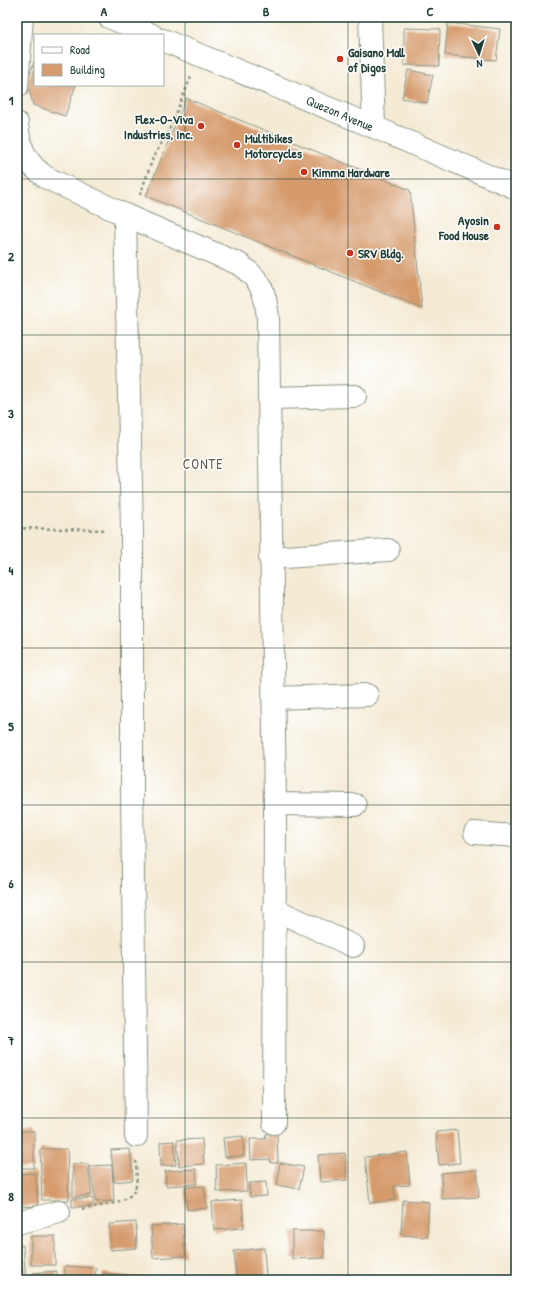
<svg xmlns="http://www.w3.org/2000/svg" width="533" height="1297" viewBox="0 0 533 1297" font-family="'Patrick Hand',sans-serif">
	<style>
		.building { fill: #d59b6d }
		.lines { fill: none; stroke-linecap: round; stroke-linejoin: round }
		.minor-casing { stroke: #8a9484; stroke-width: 24 }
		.major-casing { stroke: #8a9484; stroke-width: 24 }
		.path { stroke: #8a9484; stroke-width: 2.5; stroke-dasharray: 3 3; stroke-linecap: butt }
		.minor { stroke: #fff; stroke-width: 22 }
		.major { stroke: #fff; stroke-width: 22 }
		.grid { fill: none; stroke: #1f3d34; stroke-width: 1; stroke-opacity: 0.55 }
		.poi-dot { fill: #c8321e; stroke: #fff; stroke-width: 1.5 }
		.labels { text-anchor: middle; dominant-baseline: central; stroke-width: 3; stroke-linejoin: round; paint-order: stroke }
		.poi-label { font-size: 13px; font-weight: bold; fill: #1f3d34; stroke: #fff; text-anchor: start }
		.street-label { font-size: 13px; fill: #1f3d34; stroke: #fff }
		.neighbourhood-label { font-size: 14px; letter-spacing: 1px; fill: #5f5e48; stroke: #fff }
		.neatline { fill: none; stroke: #1f3d34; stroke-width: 1.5 }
		.grid-label { font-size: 13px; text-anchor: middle; font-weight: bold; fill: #1f3d34 }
	</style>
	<rect width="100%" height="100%" fill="#fff"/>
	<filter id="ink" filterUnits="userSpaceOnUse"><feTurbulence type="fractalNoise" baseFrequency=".025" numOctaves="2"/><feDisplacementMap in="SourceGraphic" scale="8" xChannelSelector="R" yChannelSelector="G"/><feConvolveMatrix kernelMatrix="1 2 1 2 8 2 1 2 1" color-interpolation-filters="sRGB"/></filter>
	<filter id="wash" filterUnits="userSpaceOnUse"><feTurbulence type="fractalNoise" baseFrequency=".012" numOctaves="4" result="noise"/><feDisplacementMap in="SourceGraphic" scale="16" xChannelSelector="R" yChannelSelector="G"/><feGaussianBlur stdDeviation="0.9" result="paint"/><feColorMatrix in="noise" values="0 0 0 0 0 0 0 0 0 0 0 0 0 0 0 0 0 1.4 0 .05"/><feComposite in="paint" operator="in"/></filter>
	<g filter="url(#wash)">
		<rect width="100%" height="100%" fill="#f4ebd5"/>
		<g id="blocks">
			<!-- building -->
			<g class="building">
				<path d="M448 23 500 29 496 60 445 55Z"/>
				<path d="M404 28 440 29 439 66 404 65Z"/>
				<path d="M35 59V85H76L65 116 33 105 27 81Z"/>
				<path d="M408 70 433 75 427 103 402 98Z"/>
				<path d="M186 98 410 190 422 309 146 196Z"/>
				<path d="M457 1130 460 1163 439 1165 436 1132Z"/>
				<rect x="17" y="1131" width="17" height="37"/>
				<path d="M277 1133 278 1163H271L270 1159 251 1160 250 1139H265L266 1134Z"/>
				<path d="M243 1136 244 1156 225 1157 223 1138Z"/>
				<path d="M202 1139 204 1164 179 1166 177 1140Z"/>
				<path d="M174 1141 176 1165 161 1166 160 1142Z"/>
				<path d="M40 1149H67L69 1200H42Z"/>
				<path d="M130 1149 133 1180 114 1182 111 1150Z"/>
				<path d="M407 1152 410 1185 394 1186 395 1200 370 1203 365 1157Z"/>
				<path d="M345 1153 347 1180 320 1182 318 1155Z"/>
				<path d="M246 1163 247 1191 217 1192 216 1165Z"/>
				<path d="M280 1163 304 1167 299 1189 277 1185Z"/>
				<path d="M73 1164H88L92 1195 73 1197Z"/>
				<path d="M112 1165 114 1201 96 1202 90 1166Z"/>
				<path d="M196 1169 197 1184 166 1186 165 1171Z"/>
				<path d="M477 1170 479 1197 442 1199 441 1173Z"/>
				<path d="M36 1173 38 1206 17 1207V1174Z"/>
				<path d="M266 1182 267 1196 250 1197 249 1183Z"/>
				<path d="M204 1186 207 1208 187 1210 185 1187Z"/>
				<path d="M93 1198V1206L72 1207V1199Z"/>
				<path d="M242 1200 244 1228 214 1230 212 1202Z"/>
				<path d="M403 1200 429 1202 427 1237 401 1235Z"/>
				<path d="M136 1222 137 1248 111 1250 109 1224Z"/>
				<path d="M183 1224 185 1256 153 1258 151 1226Z"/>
				<path d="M292 1231H324V1258L292 1259Z"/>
				<rect x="31" y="1236" width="24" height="29"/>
				<path d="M23 1245 26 1280H17V1246Z"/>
				<path d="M264 1248 266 1277H236L234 1251Z"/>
				<path d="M65 1266 96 1268 95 1280H65Z"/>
				<path d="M57 1271 58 1280H33V1273Z"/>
				<path d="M103 1273 154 1279V1280H102Z"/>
			</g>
		</g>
	</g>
	<g filter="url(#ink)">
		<use href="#blocks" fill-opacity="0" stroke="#8a9484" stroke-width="1"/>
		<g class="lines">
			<!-- minor casing -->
			<g class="minor-casing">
				<g id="minor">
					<path d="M370 17 374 127"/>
					<path d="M17 87 22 17"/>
					<path d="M17 123C19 148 26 164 47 178L125 215 239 264C262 281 265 290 268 318L275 804 274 1123"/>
					<path d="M125 215 132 530V788L136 1136"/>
					<path d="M269 398 355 396"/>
					<path d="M270 558 388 550"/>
					<path d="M273 698 367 695"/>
					<path d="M275 804 355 805"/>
					<path d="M475 833 516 836"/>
					<path d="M274 909 353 946"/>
					<path d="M17 1223 59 1212"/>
				</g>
			</g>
			<!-- major casing -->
			<g class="major-casing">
				<g id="major">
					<path d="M109 17 152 35"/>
					<path d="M163 40 374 127 516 188"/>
				</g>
			</g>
			<!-- path -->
			<g class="path">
				<path d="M140 195 153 158 169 130 191 77"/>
				<path d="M17 528 107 530"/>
				<path d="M82 1209C96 1206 130 1204 135 1189 138 1180 136 1169 136 1160"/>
			</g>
			<!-- minor -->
			<use href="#minor" class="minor"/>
			<!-- major -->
			<use href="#major" class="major"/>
		</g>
	</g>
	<!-- grid -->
	<path class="grid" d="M185 17V1280M348 17V1280M17 179H516M17 335H516M17 492H516M17 648H516M17 805H516M17 962H516M17 1118H516"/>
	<!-- markers -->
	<g class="poi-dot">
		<circle cx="340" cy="59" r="4"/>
		<circle cx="201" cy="126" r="4"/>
		<circle cx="237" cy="145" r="4"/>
		<circle cx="304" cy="172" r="4"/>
		<circle cx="497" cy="227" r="4"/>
		<circle cx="350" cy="253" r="4"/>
	</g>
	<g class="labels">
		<!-- poi labels -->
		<g class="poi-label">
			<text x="348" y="52">Gaisano Mall<tspan x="348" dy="15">of Digos</tspan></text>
			<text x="193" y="119" text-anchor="end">Flex-O-Viva<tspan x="193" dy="15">Industries, Inc.</tspan></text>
			<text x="245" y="138">Multibikes<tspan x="245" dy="15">Motorcycles</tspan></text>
			<text x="312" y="172">Kimma Hardware</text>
			<text x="489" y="220" text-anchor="end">Ayosin<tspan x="489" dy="15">Food House</tspan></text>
			<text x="358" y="253">SRV Bldg.</text>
		</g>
		<!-- street labels -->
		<g class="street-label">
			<text transform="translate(340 113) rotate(23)">Quezon Avenue</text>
		</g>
		<!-- neighbourhood labels -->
		<g class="neighbourhood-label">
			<text x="203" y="463">CONTE</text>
		</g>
	</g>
	<!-- margin -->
	<rect width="533" height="1297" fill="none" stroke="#fff" stroke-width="44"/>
	<!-- legend -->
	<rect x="34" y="34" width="130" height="52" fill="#ffffff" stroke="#a5b1ae"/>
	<rect x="42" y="47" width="20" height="6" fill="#ffffff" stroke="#a5b1ae"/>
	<text x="70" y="54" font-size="12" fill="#1f3d34">Road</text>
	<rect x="42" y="64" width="20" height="12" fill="#d59b6d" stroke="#a5b1ae"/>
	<text x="70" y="74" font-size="12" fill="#1f3d34">Building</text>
	<!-- north arrow -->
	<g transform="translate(479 54) rotate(176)" stroke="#ffffff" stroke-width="3" paint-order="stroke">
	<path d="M0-3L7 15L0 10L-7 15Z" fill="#1f3d34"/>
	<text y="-6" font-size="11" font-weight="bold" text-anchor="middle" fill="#1f3d34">N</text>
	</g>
	<rect x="22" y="22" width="489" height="1253" class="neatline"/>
	<g class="grid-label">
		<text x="104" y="16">A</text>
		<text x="266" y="16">B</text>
		<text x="430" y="16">C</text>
		<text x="11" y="105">1</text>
		<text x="11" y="261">2</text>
		<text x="11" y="418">3</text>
		<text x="11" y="575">4</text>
		<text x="11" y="731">5</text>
		<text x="11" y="888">6</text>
		<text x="11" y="1045">7</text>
		<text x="11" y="1201">8</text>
	</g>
</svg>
